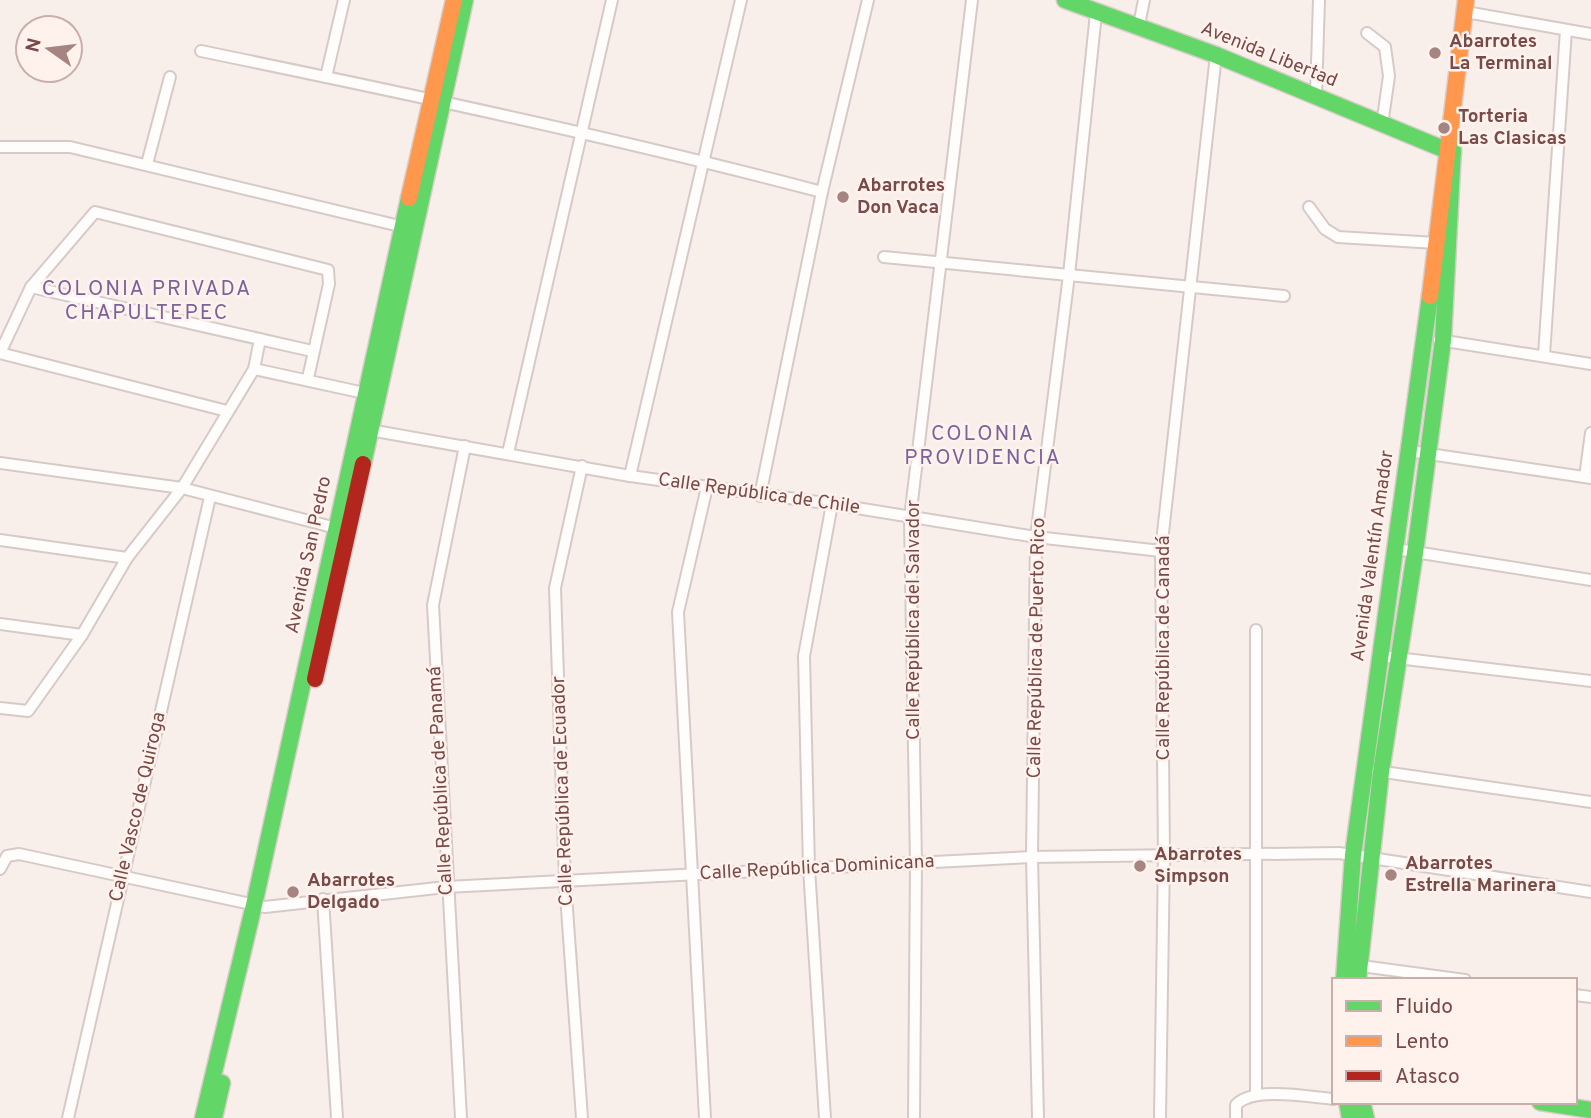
<svg xmlns="http://www.w3.org/2000/svg" width="1591" height="1118" viewBox="0 0 1591 1118" font-family="Overpass,sans-serif">
	<style>
		.lines { fill: none; stroke-linecap: round; stroke-linejoin: round }
		.street-casing { stroke: #d6cac8; stroke-width: 14 }
		.fast-casing { stroke: #d9ccc8; stroke-width: 19 }
		.slow-casing { stroke: #d9ccc8; stroke-width: 19 }
		.jam-casing { stroke: #d9ccc8; stroke-width: 19 }
		.street { stroke: #fefdfc; stroke-width: 10 }
		.fast { stroke: #63d668; stroke-width: 16 }
		.slow { stroke: #ff974d; stroke-width: 16 }
		.jam { stroke: #b3261e; stroke-width: 16 }
		.poi-dot { fill: #a58481; stroke: #fff2ed; stroke-width: 2.5 }
		.labels { text-anchor: middle; dominant-baseline: central; stroke-width: 5; stroke-linejoin: round; paint-order: stroke }
		.poi-label { font-size: 19px; font-weight: bold; fill: #784b48; stroke: #fff2ed; text-anchor: start }
		.street-label { font-size: 19px; fill: #784b48; stroke: #fff2ed }
		.neighbourhood-label { font-size: 21px; letter-spacing: 2px; fill: #79639c; stroke: #fff2ed }
	</style>
	<rect width="100%" height="100%" fill="#f8efeb"/>
	<g class="lines">
		<!-- street casing -->
		<g class="street-casing">
			<g id="street">
				<path d="M1466 12 1591 34"/>
				<path d="M1139 25 1144 0"/>
				<path d="M1367 33 1385 47 1389 76 1382 125"/>
				<path d="M201 51C409 94 617 138 822 192"/>
				<path d="M326 77 344 0"/>
				<path d="M1316 96 1319 0"/>
				<path d="M0 147H70L408 228"/>
				<path d="M147 164 170 77"/>
				<path d="M1309 207 1325 229 1338 237 1436 243"/>
				<path d="M884 257 1284 296"/>
				<path d="M31 287 312 351"/>
				<path d="M1439 340 1591 364"/>
				<path d="M1544 355 1566 30"/>
				<path d="M254 369 260 339"/>
				<path d="M227 411 0 353 31 287 95 212 328 270 329 284 308 378"/>
				<path d="M364 429 630 476 832 504 1036 537 1161 551"/>
				<path d="M1409 451 1591 478"/>
				<path d="M508 453 612 0"/>
				<path d="M0 463 182 488 340 529"/>
				<path d="M630 476 741 0"/>
				<path d="M1585 477 1591 433"/>
				<path d="M760 496 822 192 868 0"/>
				<path d="M0 540 127 558"/>
				<path d="M1396 549 1591 580"/>
				<path d="M0 624 82 635"/>
				<path d="M1380 656 1591 681"/>
				<path d="M0 708 28 711 82 635 127 558 182 488 254 369 369 394"/>
				<path d="M1377 771 1591 802"/>
				<path d="M0 869 7 856 19 854 265 907 446 887 1032 857 1339 853 1591 892"/>
				<path d="M323 899 337 1118"/>
				<path d="M1354 965 1465 980"/>
				<path d="M1575 995 1591 997"/>
				<path d="M1256 1094V630"/>
				<path d="M68 1118 210 497"/>
				<path d="M461 1118 433 605 465 446"/>
				<path d="M582 1118 565 881 555 588 582 466"/>
				<path d="M705 1118 678 612 707 487"/>
				<path d="M825 1118 809 868 804 656 832 504"/>
				<path d="M914 1118 916 863 910 518 972 0"/>
				<path d="M1038 1118 1032 857 1036 537 1069 275 1096 13"/>
				<path d="M1160 1118 1164 856 1161 551 1216 55"/>
				<path d="M1236 1118V1105C1253 1086 1309 1097 1334 1099"/>
			</g>
		</g>
		<!-- fast casing -->
		<g class="fast-casing">
			<g id="fast">
				<path d="M1065 0 1216 55 1453 153"/>
				<path d="M363 464 465 0"/>
				<path d="M1344 980 1353 855 1430 296"/>
				<path d="M1358 980 1381 772 1415 553 1443 340 1453 149"/>
				<path d="M1347 1102 1350 1118"/>
				<path d="M1362 1102 1366 1118"/>
				<path d="M1540 1102 1591 1110"/>
				<path d="M203 1118 254 905 409 198"/>
				<path d="M214 1118 222 1083"/>
			</g>
		</g>
		<!-- slow casing -->
		<g class="slow-casing">
			<g id="slow">
				<path d="M409 198 454 0"/>
				<path d="M1430 296 1466 0"/>
			</g>
		</g>
		<!-- jam casing -->
		<g class="jam-casing">
			<path id="jam" d="M315 679 363 464"/>
		</g>
		<!-- street -->
		<use href="#street" class="street"/>
		<!-- fast -->
		<use href="#fast" class="fast"/>
		<!-- slow -->
		<use href="#slow" class="slow"/>
		<!-- jam -->
		<use href="#jam" class="jam"/>
	</g>
	<!-- markers -->
	<g class="poi-dot">
		<circle cx="1435" cy="53" r="7"/>
		<circle cx="1444" cy="128" r="7"/>
		<circle cx="843" cy="197" r="7"/>
		<circle cx="1140" cy="866" r="7"/>
		<circle cx="1391" cy="875" r="7"/>
		<circle cx="293" cy="892" r="7"/>
	</g>
	<g class="labels">
		<!-- poi labels -->
		<g class="poi-label">
			<text x="1449" y="42">Abarrotes<tspan x="1449" dy="22">La Terminal</tspan></text>
			<text x="1458" y="117">Torteria<tspan x="1458" dy="22">Las Clasicas</tspan></text>
			<text x="857" y="186">Abarrotes<tspan x="857" dy="22">Don Vaca</tspan></text>
			<text x="1154" y="855">Abarrotes<tspan x="1154" dy="22">Simpson</tspan></text>
			<text x="1405" y="864">Abarrotes<tspan x="1405" dy="22">Estrella Marinera</tspan></text>
			<text x="307" y="881">Abarrotes<tspan x="307" dy="22">Delgado</tspan></text>
		</g>
		<!-- street labels -->
		<g class="street-label">
			<text transform="translate(1269 55) rotate(22)">Avenida Libertad</text>
			<text transform="translate(759 494) rotate(8)">Calle República de Chile</text>
			<text transform="translate(309 555) rotate(-78)">Avenida San Pedro</text>
			<text transform="translate(1373 556) rotate(-82)">Avenida Valentín Amador</text>
			<text transform="translate(914 620) rotate(-90)">Calle República del Salvador</text>
			<text transform="translate(1037 648) rotate(-89)">Calle República de Puerto Rico</text>
			<text transform="translate(1164 648) rotate(-90)">Calle República de Canadá</text>
			<text transform="translate(441 781) rotate(-93)">Calle República de Panamá</text>
			<text transform="translate(563 791) rotate(-92)">Calle República de Ecuador</text>
			<text transform="translate(138 807) rotate(-77)">Calle Vasco de Quiroga</text>
			<text transform="translate(817 868) rotate(-3)">Calle República Dominicana</text>
		</g>
		<!-- neighbourhood labels -->
		<g class="neighbourhood-label">
			<text x="147" y="289">COLONIA PRIVADA<tspan x="147" dy="24">CHAPULTEPEC</tspan></text>
			<text x="983" y="434">COLONIA<tspan x="983" dy="24">PROVIDENCIA</tspan></text>
		</g>
	</g>
	<!-- legend -->
	<rect x="1332" y="978" width="245" height="126" fill="#fff2ed" stroke="#c9afab" stroke-width="2"/>
	<rect x="1346" y="1001" width="35" height="10" fill="#63d668" stroke="#c9afab" stroke-width="2"/>
	<text x="1395" y="1013" font-size="21" fill="#784b48">Fluido</text>
	<rect x="1346" y="1036" width="35" height="10" fill="#ff974d" stroke="#c9afab" stroke-width="2"/>
	<text x="1395" y="1048" font-size="21" fill="#784b48">Lento</text>
	<rect x="1346" y="1071" width="35" height="10" fill="#b3261e" stroke="#c9afab" stroke-width="2"/>
	<text x="1395" y="1083" font-size="21" fill="#784b48">Atasco</text>
	<!-- north arrow -->
	<g transform="translate(49 49) rotate(284)"><circle r="33" fill="#fff2ed" stroke="#c9afab" stroke-width="2"/>
	<path d="M0-5L12 26L0 18L-12 26Z" fill="#a58481"/>
	<text y="-10" font-size="19" font-weight="bold" text-anchor="middle" fill="#784b48">N</text>
	</g>
</svg>
